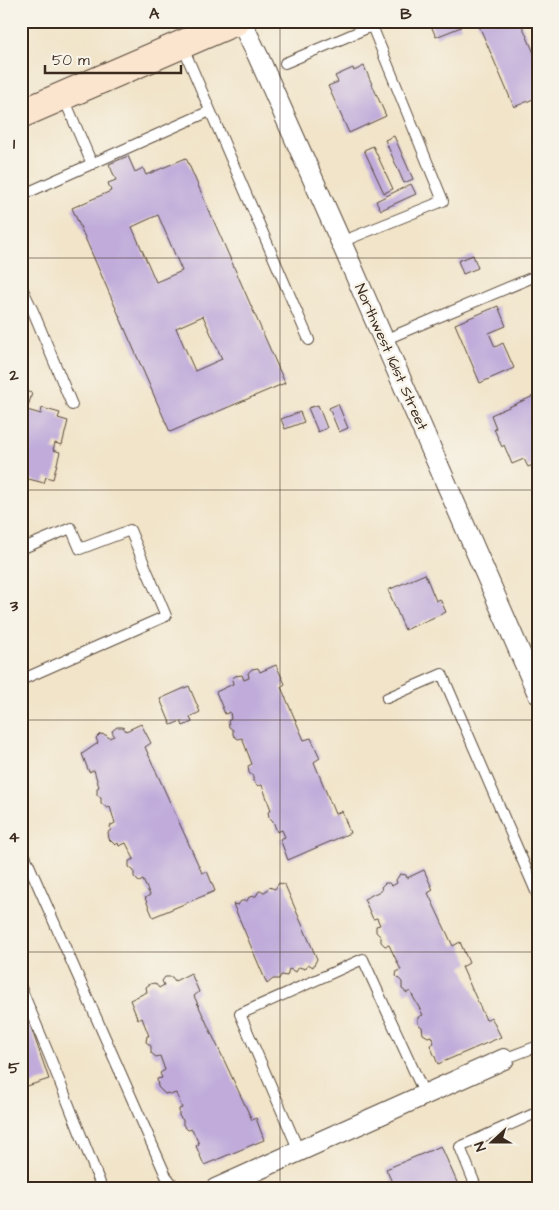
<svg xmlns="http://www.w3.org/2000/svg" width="559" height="1210" viewBox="0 0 559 1210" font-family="'Architects Daughter',sans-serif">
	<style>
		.building { fill: #c0abda; fill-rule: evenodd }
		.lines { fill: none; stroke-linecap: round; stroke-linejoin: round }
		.lane-casing { stroke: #564638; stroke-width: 12 }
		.street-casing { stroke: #564638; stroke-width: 22 }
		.secondary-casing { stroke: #564638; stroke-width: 30 }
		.lane { stroke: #fff; stroke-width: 10 }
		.street { stroke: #fff; stroke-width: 20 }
		.secondary { stroke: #fbe5cf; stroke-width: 28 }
		.grid { fill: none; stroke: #3b2a1e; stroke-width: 1; stroke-opacity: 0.55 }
		.labels { text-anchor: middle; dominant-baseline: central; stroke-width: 5; stroke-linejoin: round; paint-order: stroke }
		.street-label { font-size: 15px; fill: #3b2a1e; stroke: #f7f3e8 }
		.neatline { fill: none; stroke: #3b2a1e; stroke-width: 2 }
		.grid-label { font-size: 16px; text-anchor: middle; font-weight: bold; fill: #3b2a1e }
	</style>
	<rect width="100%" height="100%" fill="#f7f3e8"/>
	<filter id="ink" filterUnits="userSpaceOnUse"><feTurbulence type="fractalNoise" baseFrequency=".02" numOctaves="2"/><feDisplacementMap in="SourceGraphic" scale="10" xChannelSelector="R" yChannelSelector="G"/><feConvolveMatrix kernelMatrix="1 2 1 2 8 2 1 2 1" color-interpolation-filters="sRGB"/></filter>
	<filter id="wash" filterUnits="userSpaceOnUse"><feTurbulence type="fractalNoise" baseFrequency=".0096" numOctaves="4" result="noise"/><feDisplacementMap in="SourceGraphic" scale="20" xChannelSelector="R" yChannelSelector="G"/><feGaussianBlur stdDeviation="1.12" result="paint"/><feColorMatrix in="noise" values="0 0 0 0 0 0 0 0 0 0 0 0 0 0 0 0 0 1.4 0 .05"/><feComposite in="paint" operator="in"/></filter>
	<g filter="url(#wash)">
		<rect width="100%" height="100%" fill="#f1e4c9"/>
		<g id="blocks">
			<!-- building -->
			<g class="building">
				<path d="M429 21H458L461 27 436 37Z"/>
				<path d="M477 21H520L538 62V97L514 107Z"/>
				<path d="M364 66 386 116 349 133 328 86 338 82 335 76 353 68 354 71Z"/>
				<path d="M394 136 413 179 404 183 385 140Z"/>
				<path d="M373 146 393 189 384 193 364 150Z"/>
				<path d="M128 156 135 172 143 168 146 175 186 158 285 383 170 432 72 208 111 191 108 183 116 180 109 164ZM158 215 182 271 156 282 132 227ZM203 316 222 359 195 371 176 328Z"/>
				<path d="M411 184 416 194 381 210 376 201Z"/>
				<path d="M473 255 478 268 463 274 458 261Z"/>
				<path d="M498 306 506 326 489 333 495 347 503 343 514 368 480 383 455 324Z"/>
				<path d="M21 390 32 393 27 410 41 414 42 408 60 413 58 418 68 421 62 445 55 443 53 450 60 452 53 479 46 477 44 483 21 477Z"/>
				<path d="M538 394V463L528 467 524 459 512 464 504 445 502 447 494 429 496 428 491 415Z"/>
				<path d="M338 404 348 428 339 432 329 408Z"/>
				<path d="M318 405 327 428 318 432 308 408Z"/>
				<path d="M300 412 304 422 285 429 281 419Z"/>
				<path d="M425 574 436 601 440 599 446 612 405 630 388 590Z"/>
				<path d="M276 665 285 684 281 687 304 740 311 738 320 758 314 762 335 814 342 811 350 833 288 860 280 839 285 837 282 830 277 832 273 821 269 817 268 812 271 810 262 785 258 786 253 781V776L249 773 248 766 252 764 242 738 238 739 233 735V730L229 727 228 721 231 719 230 712 225 714 216 692 233 684 232 679 235 676 242 675 244 680 249 678 248 673 252 669 258 668 260 672Z"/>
				<path d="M189 686 200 712 190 717 192 722 183 726 181 721 171 725 160 699Z"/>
				<path d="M141 724 151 743 145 747 202 873 207 871 215 891 153 917 145 898 150 895 143 880 139 882 134 877V871L129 867V861L134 859 126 843 119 846 118 843 115 845 109 839 108 832 111 830 110 826 115 823 110 807 107 808 101 803V798L97 795V788L99 787 94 770 89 772 82 754 98 743 96 738 100 734 106 735 109 738 114 736 112 731 117 727H123L126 731Z"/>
				<path d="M424 870 433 890 428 893 453 946 460 942 469 963 462 967 486 1020 491 1017 501 1037 438 1064 430 1045 434 1043 431 1036 428 1037 423 1034 422 1027 418 1024V1017L423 1015 410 991 407 993 402 989V982L396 976 397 971 401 970 389 945 385 946 381 942V937L376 932V926L380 925 377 918 373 919 364 899 382 890 381 887 385 883H389L392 886 397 883 396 880 400 874 406 875 407 878Z"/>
				<path d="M279 883 285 885 317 959 313 967 308 964 305 969 299 967 296 972 289 969 287 976 281 975 279 979H273L267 984 233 904 238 905 241 901H247L249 897 256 896 259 891 265 892 269 887 275 889Z"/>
				<path d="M191 973 199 992 194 996 252 1120 256 1118 264 1140 204 1165 196 1146 199 1144 192 1129 188 1130 183 1125V1120L179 1116V1109L182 1108 176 1093 170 1095 168 1093 165 1094 158 1087 157 1079 162 1078 160 1073 165 1070 160 1056 156 1057 151 1053V1046L146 1042 147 1036H149L142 1018 138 1020 130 1000 147 992 146 987 150 984 155 983 159 988 164 985 162 981 165 977H172L175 981Z"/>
				<path d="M21 1011 26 1013 49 1079 21 1088Z"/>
				<path d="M441 1146 460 1189H395L386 1169Z"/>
			</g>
		</g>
	</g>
	<g filter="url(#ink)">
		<use href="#blocks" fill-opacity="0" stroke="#564638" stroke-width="1"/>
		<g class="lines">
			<!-- lane casing -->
			<g class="lane-casing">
				<g id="lane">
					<path d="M182 45 309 340"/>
					<path d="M285 63 372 26"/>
					<path d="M63 96 92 164"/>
					<path d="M31 191 210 111"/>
					<path d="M341 242 443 201 370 21"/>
					<path d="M21 286 33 311 72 405"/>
					<path d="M384 340 538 275"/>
					<path d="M21 549 71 528 80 549 130 530 166 616 21 680"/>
					<path d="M387 698 442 674 538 896"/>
					<path d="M21 847 166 1176 176 1189"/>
					<path d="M21 988 49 1055 100 1183 97 1189"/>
					<path d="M504 1059 538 1046"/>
					<path d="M299 1151 240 1014 363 959 425 1095"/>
					<path d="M477 1189 460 1147 538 1112"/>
				</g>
			</g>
			<!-- street casing -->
			<g class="street-casing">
				<g id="street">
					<path d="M241 21 258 56 341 242 538 694"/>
					<path d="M215 1189 504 1059"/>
				</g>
			</g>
			<!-- secondary casing -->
			<g class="secondary-casing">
				<path id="secondary" d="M21 114 236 21"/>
			</g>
			<!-- lane -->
			<use href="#lane" class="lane"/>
			<!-- street -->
			<use href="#street" class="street"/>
			<!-- secondary -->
			<use href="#secondary" class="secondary"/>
		</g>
	</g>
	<!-- grid -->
	<path class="grid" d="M280 21V1189M21 258H538M21 490H538M21 720H538M21 952H538"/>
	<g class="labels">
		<!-- street labels -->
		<g class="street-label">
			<text transform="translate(391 357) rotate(66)">Northwest 161st Street</text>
		</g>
	</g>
	<!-- margin -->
	<rect width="559" height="1210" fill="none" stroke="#f7f3e8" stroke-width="55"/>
	<!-- north arrow -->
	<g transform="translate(492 1142) rotate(249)" stroke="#f7f3e8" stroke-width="4" paint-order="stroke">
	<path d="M0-4L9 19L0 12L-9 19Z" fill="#3b2a1e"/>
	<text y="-8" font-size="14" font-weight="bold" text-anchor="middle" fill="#3b2a1e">N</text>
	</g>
	<!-- scale -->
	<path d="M45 65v8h136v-8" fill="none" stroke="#3b2a1e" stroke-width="2.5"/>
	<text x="52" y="65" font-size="15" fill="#3b2a1e" stroke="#f7f3e8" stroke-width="4" paint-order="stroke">50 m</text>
	<rect x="28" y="28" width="504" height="1154" class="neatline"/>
	<g class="grid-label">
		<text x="154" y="19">A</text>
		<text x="406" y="19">B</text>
		<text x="14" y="149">1</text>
		<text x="14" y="380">2</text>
		<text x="14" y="611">3</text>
		<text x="14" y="842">4</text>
		<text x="14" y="1073">5</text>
	</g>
</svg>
